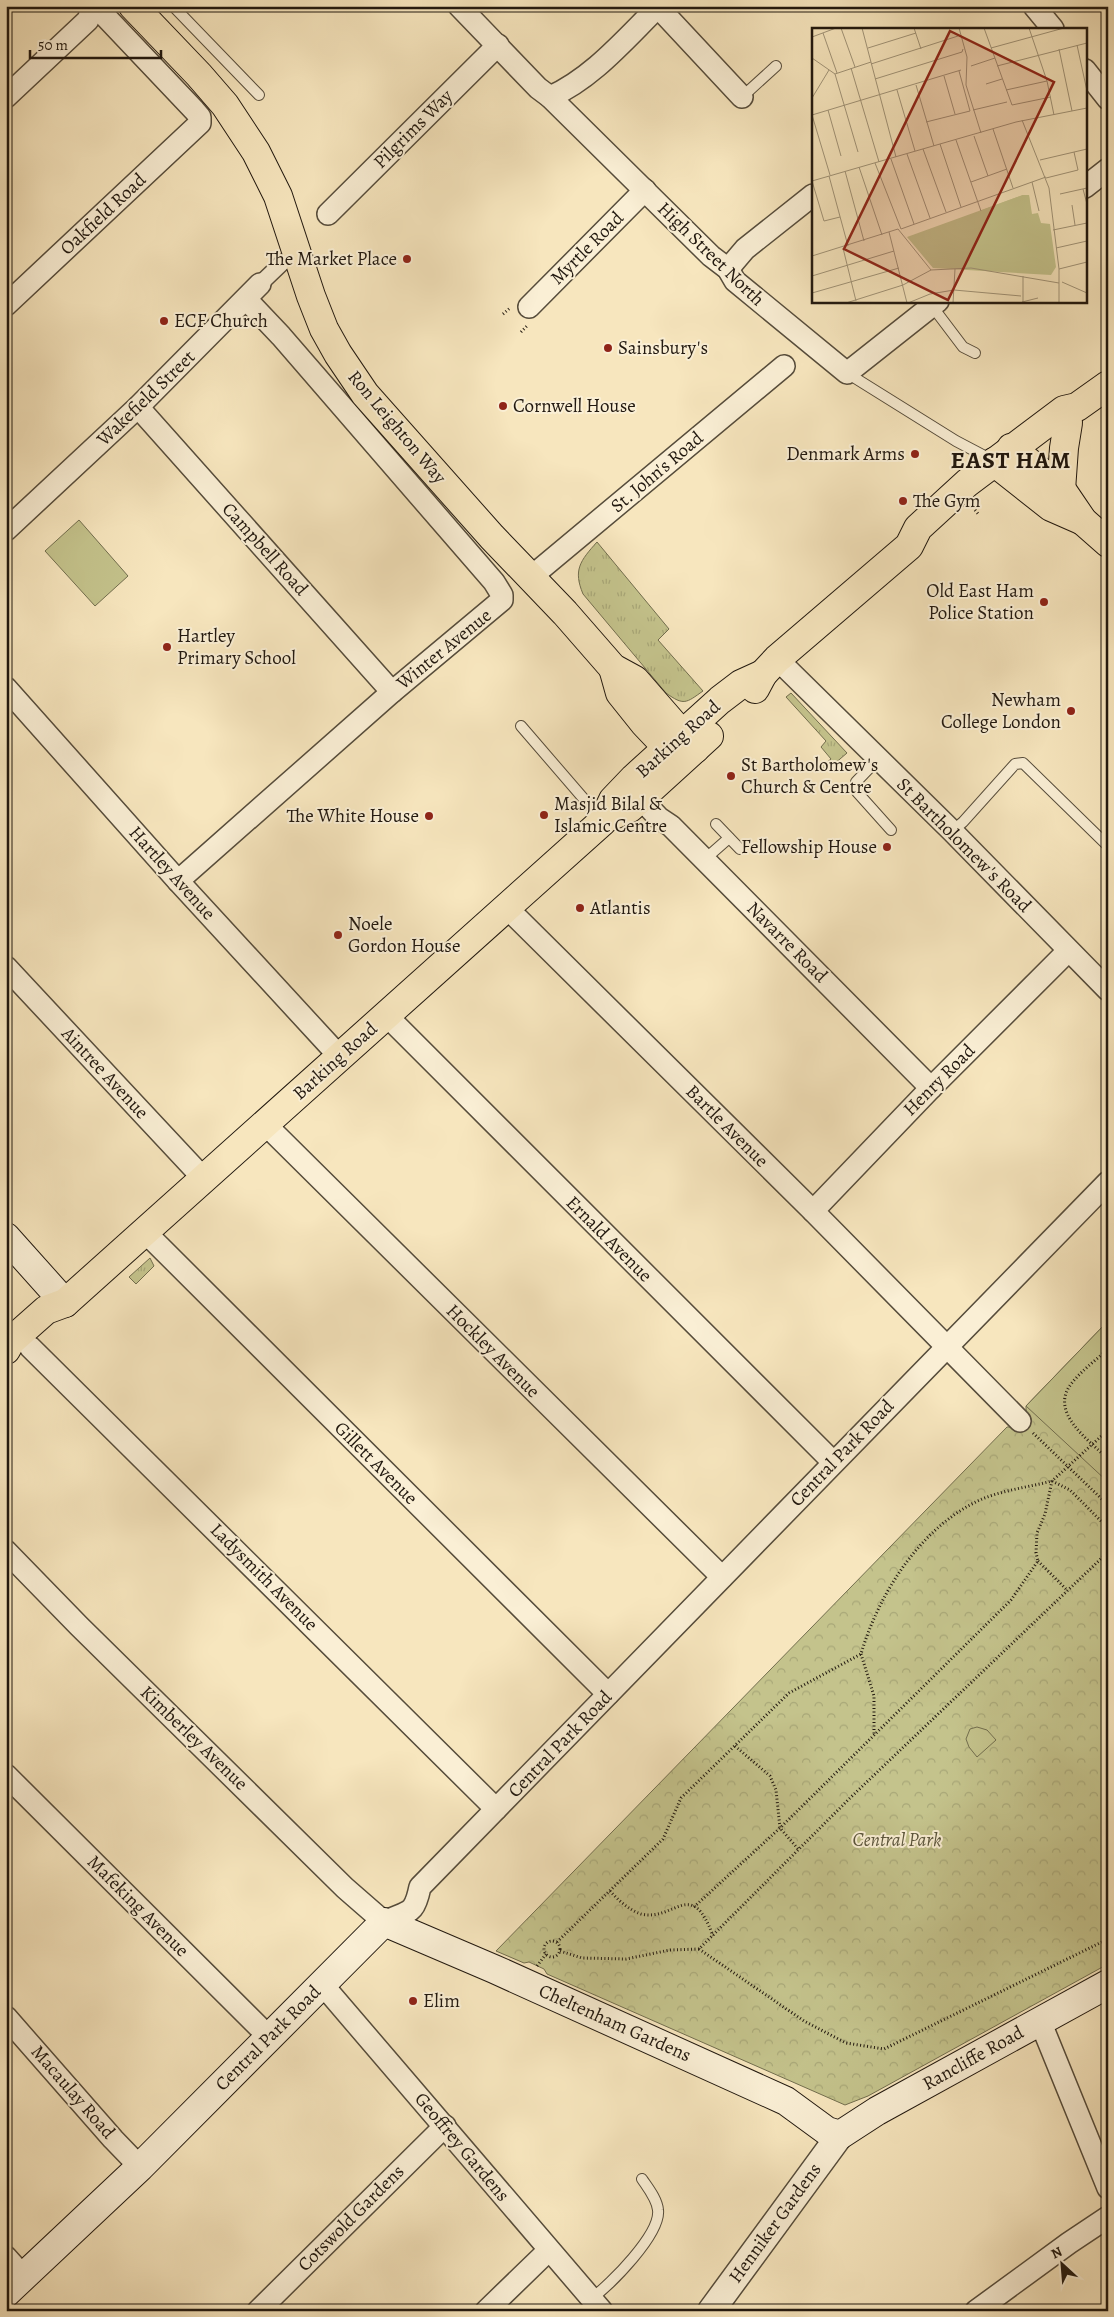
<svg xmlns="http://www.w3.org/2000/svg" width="1114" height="2317" viewBox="0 0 1114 2317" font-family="Alegreya,serif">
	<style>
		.grass { fill: url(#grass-tufts); stroke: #726e4e }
		.park { fill: url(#park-crowns); stroke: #726e4e }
		.garden { fill: #c4c38c; stroke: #726e4e }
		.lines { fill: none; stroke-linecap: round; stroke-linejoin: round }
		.service-casing { stroke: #564c3b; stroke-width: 12 }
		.pedestrian-casing { stroke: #564c3b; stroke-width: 18 }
		.minor-casing { stroke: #564c3b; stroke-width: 24 }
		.tertiary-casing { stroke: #564c3b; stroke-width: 29 }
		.secondary-casing { stroke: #21180f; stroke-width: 30 }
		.primary-casing { stroke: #21180f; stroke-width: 30 }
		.path { stroke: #21180f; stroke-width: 3; stroke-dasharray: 1 2.5; stroke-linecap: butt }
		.service { stroke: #faefd5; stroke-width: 10 }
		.pedestrian { stroke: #faefd5; stroke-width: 15 }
		.minor { stroke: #faefd5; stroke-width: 21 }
		.tertiary { stroke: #faefd5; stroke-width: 26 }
		.secondary { stroke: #faefd5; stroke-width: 28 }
		.primary { stroke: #f7e6be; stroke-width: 28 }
		.poi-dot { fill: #8f2418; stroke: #faefd5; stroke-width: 2 }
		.labels { text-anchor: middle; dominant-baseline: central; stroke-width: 4; stroke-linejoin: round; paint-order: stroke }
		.street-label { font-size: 19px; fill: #21180f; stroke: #faefd5 }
		.poi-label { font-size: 19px; fill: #21180f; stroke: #faefd5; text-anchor: start }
		.park-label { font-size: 19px; font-style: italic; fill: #5a543b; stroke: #faefd5 }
		.district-label { font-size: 24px; font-weight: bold; letter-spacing: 1px; fill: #21180f; stroke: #faefd5 }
		.inset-road { fill: none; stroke: #a19478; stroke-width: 1 }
		.view { fill: #8f2418; fill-opacity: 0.15; stroke: #8f2418; stroke-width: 2.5 }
		.inset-edge { fill: none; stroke: #21180f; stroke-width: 2.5 }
	</style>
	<defs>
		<pattern id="grass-tufts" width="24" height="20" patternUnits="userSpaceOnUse" patternTransform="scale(1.25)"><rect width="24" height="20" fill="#c4c38c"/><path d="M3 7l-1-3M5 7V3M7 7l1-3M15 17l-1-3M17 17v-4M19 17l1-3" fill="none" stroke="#a8a778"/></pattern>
		<pattern id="park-crowns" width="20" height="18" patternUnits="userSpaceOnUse" patternTransform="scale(1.25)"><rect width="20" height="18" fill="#c4c38c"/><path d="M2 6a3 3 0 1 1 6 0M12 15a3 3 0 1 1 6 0" fill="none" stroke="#a8a778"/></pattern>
	</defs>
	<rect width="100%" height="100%" fill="#f7e6be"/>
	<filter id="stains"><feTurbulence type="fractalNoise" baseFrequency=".004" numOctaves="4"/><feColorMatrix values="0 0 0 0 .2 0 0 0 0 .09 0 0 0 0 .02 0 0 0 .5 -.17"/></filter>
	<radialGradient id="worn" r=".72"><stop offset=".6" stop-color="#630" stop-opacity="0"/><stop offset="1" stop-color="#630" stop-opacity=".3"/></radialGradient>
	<!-- grass -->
	<g class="grass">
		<path d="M597 542 669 629 658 640 703 691C686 703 684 706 666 693L583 594C573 570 580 561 597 542Z"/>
		<path d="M791 693 847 753 826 771 822 766 831 759 821 747 826 741 786 697Z"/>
		<path d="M150 1258 154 1266 136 1284 129 1277Z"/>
	</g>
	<!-- park -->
	<path class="park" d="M1108 1321V1964L868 2096 845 2105 547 1974 544 1969 529 1962 524 1963 496 1951 1007 1427H1014L1026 1413V1406Z"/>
	<!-- garden -->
	<g class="garden">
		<path d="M79 520 128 576 95 606 45 551Z"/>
		<path d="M1108 1321V1482L1026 1406Z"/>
		<path d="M977 1727 987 1730 996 1740 977 1757 969 1747 966 1739 970 1729Z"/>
	</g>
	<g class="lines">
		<!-- service casing -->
		<g class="service-casing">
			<g id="service">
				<path d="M173 6 259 95"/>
				<path d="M742 97 776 66"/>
				<path d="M932 306 963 347 975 353"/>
				<path d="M847 373 956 441 994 461"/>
				<path d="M521 726 602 820"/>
				<path d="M878 759 856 782 857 792 891 830"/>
				<path d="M716 824 740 849"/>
				<path d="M952 831 963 822 1015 764 1023 763 1108 846"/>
				<path d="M704 860 729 838"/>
				<path d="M592 2298C610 2285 661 2234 658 2210 657 2199 648 2188 642 2179"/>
			</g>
		</g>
		<!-- pedestrian casing -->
		<g class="pedestrian-casing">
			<path id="pedestrian" d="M260 284 283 262"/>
		</g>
		<!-- minor casing -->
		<g class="minor-casing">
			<g id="minor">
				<path d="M459 6 538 88 550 97 711 256 728 269 735 281 847 373 938 301"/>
				<path d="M1034 6 1053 29"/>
				<path d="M658 7 742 97"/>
				<path d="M1085 70 1108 99"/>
				<path d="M6 97 88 20 92 8"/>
				<path d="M550 97C593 78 626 38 659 6"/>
				<path d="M1085 187 1108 169"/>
				<path d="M328 214 498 45"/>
				<path d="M728 269 745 249 813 195"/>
				<path d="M6 305 200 123V117L194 110 103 14 92 8"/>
				<path d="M529 307 645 190"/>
				<path d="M138 407 392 692"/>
				<path d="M6 530 138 407 260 284"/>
				<path d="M531 577 784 366"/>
				<path d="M777 659 952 831 1108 990"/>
				<path d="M6 688 178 881 340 1057"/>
				<path d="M641 799 659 818 671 826 931 1088"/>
				<path d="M178 881 392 692 502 600V595L494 582 281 336 246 299"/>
				<path d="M506 907 813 1211 1020 1421"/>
				<path d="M6 967 204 1179"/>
				<path d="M386 1015 833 1462"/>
				<path d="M265 1124 722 1577"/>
				<path d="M813 1211 931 1088 1068 951"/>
				<path d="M145 1232 608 1694"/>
				<path d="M30 1347 496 1809"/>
				<path d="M6 1551 79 1626 345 1888 384 1922C409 1910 414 1916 420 1887L1108 1182"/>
				<path d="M6 1775 269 2037"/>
				<path d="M322 1984 602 2311"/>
				<path d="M6 2017 113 2139 140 2167"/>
				<path d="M1040 2021 1108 2188"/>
				<path d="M6 2257 24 2277"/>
				<path d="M258 2311 445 2126"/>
				<path d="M486 2311 549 2250"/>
				<path d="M976 2311 1069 2243 1108 2217"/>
			</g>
		</g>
		<!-- tertiary casing -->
		<g class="tertiary-casing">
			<path id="tertiary" d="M711 2311 840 2135"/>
		</g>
		<!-- secondary casing -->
		<g class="secondary-casing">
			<g id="secondary">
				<path d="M6 1237 65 1303"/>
				<path d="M6 2293 140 2167 384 1922 494 1969 786 2101 827 2131 840 2135 877 2111 1108 1984"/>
			</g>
		</g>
		<!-- primary casing -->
		<g class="primary-casing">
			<g id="primary">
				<path d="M133 6 199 75 225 105 256 152 278 196 311 296 324 329 338 354 365 394 492 537 565 613 613 668 635 680 695 749"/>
				<path d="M1011 448 1051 480 1064 493 1083 521 1108 543"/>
				<path d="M994 462 1051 507 1083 521"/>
				<path d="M1061 490 1064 448 1068 423"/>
				<path d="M613 668 620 693 644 723 680 761"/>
				<path d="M755 689 763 674 777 659 909 546 918 528 967 483 1064 410 1077 407 1108 385"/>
				<path d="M611 816 630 808 709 736"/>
				<path d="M6 1350 11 1341 46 1310 65 1303 603 821 613 800 634 778 720 700 741 684 763 674"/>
			</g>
		</g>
		<!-- path -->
		<g class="path">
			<path d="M503 314 510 308"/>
			<path d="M521 332 528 325"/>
			<path d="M975 510 979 515"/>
			<path d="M1108 1349C1096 1360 1081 1371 1071 1384 1049 1413 1089 1440 1108 1459"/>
			<path d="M1033 1433 1108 1505"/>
			<path d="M1038 1561 1067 1590"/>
			<path d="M861 1654 874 1696V1734"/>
			<path d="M735 1746 770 1776 776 1790 780 1828 799 1850"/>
			<path d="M610 1891C618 1900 629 1910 641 1914 675 1922 691 1876 713 1936"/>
			<path d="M694 1907 780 1828 1011 1600 1038 1561 1036 1553 1037 1533 1045 1514 1052 1481 1108 1430"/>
			<circle cx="552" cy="1949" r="8"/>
			<path d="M557 1942 663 1839 681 1798 789 1693 861 1654C879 1593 921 1526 982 1499 1004 1490 1029 1487 1052 1481L1070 1490 1108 1528"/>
			<path d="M699 1949 804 2021 846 2043 884 2049 1108 1939"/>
			<path d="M560 1951 582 1958 626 1959 670 1950 699 1949 849 1799 1108 1552"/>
			<path d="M537 1966 546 1954"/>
		</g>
		<!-- service -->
		<use href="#service" class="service"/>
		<!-- pedestrian -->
		<use href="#pedestrian" class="pedestrian"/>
		<!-- minor -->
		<use href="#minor" class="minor"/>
		<!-- tertiary -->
		<use href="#tertiary" class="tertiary"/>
		<!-- secondary -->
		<use href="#secondary" class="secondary"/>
		<!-- primary -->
		<use href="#primary" class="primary"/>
	</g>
	<!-- markers -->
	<g class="poi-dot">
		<circle cx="407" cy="259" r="5"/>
		<circle cx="164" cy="321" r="5"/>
		<circle cx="608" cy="348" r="5"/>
		<circle cx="503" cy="406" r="5"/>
		<circle cx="915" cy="454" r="5"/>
		<circle cx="903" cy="501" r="5"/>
		<circle cx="1044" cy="602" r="5"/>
		<circle cx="167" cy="647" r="5"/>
		<circle cx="1071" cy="711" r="5"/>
		<circle cx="731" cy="776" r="5"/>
		<circle cx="544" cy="815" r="5"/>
		<circle cx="429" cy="816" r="5"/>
		<circle cx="887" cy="847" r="5"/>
		<circle cx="580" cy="908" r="5"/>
		<circle cx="338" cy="935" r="5"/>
		<circle cx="413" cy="2001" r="5"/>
	</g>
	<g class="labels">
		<!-- street labels -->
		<g class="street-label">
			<text transform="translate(413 129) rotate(-45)">Pilgrims Way</text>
			<text transform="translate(103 214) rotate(-43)">Oakfield Road</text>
			<text transform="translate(587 248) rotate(-45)">Myrtle Road</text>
			<text transform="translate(711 254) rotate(44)">High Street North</text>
			<text transform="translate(146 398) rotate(-44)">Wakefield Street</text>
			<text transform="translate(397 427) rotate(50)">Ron Leighton Way</text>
			<text transform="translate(657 472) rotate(-40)">St. John's Road</text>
			<text transform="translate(265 549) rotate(48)">Campbell Road</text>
			<text transform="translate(444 649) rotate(-39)">Winter Avenue</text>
			<text transform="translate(678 739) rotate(-42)">Barking Road</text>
			<text transform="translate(964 845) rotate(45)">St Bartholomew's Road</text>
			<text transform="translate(172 873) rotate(48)">Hartley Avenue</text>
			<text transform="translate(787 942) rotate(45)">Navarre Road</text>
			<text transform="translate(335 1061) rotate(-42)">Barking Road</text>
			<text transform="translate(105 1073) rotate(47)">Aintree Avenue</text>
			<text transform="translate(939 1080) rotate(-45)">Henry Road</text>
			<text transform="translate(727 1126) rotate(45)">Bartle Avenue</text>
			<text transform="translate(609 1239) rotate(45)">Ernald Avenue</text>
			<text transform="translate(493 1351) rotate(45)">Hockley Avenue</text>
			<text transform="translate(842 1453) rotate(-46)">Central Park Road</text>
			<text transform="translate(376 1463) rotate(45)">Gillett Avenue</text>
			<text transform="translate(264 1577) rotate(45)">Ladysmith Avenue</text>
			<text transform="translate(194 1738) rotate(44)">Kimberley Avenue</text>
			<text transform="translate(560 1744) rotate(-46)">Central Park Road</text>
			<text transform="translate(138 1906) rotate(45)">Mafeking Avenue</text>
			<text transform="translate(615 2023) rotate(24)">Cheltenham Gardens</text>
			<text transform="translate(268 2038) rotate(-45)">Central Park Road</text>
			<text transform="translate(973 2058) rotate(-29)">Rancliffe Road</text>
			<text transform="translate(73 2092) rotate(49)">Macaulay Road</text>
			<text transform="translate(462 2147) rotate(50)">Geoffrey Gardens</text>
			<text transform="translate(351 2218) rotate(-45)">Cotswold Gardens</text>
			<text transform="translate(775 2223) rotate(-54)">Henniker Gardens</text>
		</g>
		<!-- poi labels -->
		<g class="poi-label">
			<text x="397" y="259" text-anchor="end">The Market Place</text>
			<text x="174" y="321">ECF Church</text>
			<text x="618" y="348">Sainsbury's</text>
			<text x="513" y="406">Cornwell House</text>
			<text x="905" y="454" text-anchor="end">Denmark Arms</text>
			<text x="913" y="501">The Gym</text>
			<text x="1034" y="591" text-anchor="end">Old East Ham<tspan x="1034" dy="22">Police Station</tspan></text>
			<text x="177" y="636">Hartley<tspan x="177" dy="22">Primary School</tspan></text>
			<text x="1061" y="700" text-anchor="end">Newham<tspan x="1061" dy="22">College London</tspan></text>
			<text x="741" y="765">St Bartholomew's<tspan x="741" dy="22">Church &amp; Centre</tspan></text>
			<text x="554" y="804">Masjid Bilal &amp;<tspan x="554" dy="22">Islamic Centre</tspan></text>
			<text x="419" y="816" text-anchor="end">The White House</text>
			<text x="877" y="847" text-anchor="end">Fellowship House</text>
			<text x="590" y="908">Atlantis</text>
			<text x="348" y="924">Noele<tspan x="348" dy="22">Gordon House</tspan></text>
			<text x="423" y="2001">Elim</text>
		</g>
		<!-- park labels -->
		<g class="park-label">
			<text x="897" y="1840">Central Park</text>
		</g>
		<!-- district labels -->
		<g class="district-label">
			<text x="1011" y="460">EAST HAM</text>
		</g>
	</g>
	<!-- overview -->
	<g transform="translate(812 28)">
		<rect width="275" height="275" fill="#f7e6be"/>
		<path d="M211 167H217L220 186 226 185 229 195 238 196 244 239 239 247 121 240 95 209Z" fill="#c4c38c"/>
		<path d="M211 167H217L219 189 176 197 170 182Z" fill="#c4c38c"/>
		<path class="inset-road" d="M29 0 43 39M50 0 84 129M102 0 109 21M147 0 155 29 154 57 169 105M172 0 200 77 239 69M217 0 235 53 242 87M11 5 25 45M0 9 24 0M265 17 275 63M56 20 104 5M179 20 252 0M247 21 260 83M0 30 23 46 59 34M59 36 146 8M159 38 183 30M185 38 275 15M39 40 67 134M23 46 46 124M132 48 143 86M63 51 150 24 151 21M174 56 190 51M104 57 122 118M85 62 103 123M194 62 235 53M0 70 17 42M16 82 29 128M161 82 195 74M0 87 149 42M0 87 18 147M210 92 237 160 247 241V275M114 94 158 83 147 43M181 101 201 160M162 108 176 148M144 112 169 183M128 116 149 179M111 121 134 184M95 126 118 190M79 131 102 196M228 132 275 121M63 135 89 201 234 149M47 139 70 207M33 143 52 213M17 148 36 218M234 150 266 142 262 124M0 153 12 193 28 189M0 153 204 94 275 80M159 154 195 141M220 154 227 183M271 161 275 176M248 166 275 160M260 177 263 197M241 202 275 195M77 204 95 275M31 220 44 273M244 220 275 213M0 228 86 201 119 242 159 240 247 255M247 241 275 234M0 248 82 223M211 248V275M250 254 275 265M0 265 87 240M210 274 226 270M34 275 91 257 119 242M96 275 118 266 142 262 209 268M141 275 143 241"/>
		<path class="view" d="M138 3 242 54 136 272 32 221Z"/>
		<rect width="275" height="275" class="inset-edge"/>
	</g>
	<!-- margin -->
	<rect width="1114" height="2317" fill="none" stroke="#f7e6be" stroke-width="25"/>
	<rect x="8" y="8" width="1099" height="2302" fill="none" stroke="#21180f" stroke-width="2.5"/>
	<rect x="12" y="12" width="1089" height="2292" fill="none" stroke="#21180f"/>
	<!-- north arrow -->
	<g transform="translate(1062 2264) rotate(334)" stroke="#faefd5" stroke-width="4" paint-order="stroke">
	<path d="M0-4L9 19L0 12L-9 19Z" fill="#21180f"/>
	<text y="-8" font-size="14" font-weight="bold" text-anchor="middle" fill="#21180f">N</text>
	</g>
	<!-- scale -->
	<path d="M30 50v8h131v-8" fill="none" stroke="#21180f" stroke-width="2.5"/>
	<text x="38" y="50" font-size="15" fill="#21180f" stroke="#faefd5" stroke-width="4" paint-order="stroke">50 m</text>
	<rect width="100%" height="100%" filter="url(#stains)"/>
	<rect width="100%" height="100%" fill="url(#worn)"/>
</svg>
